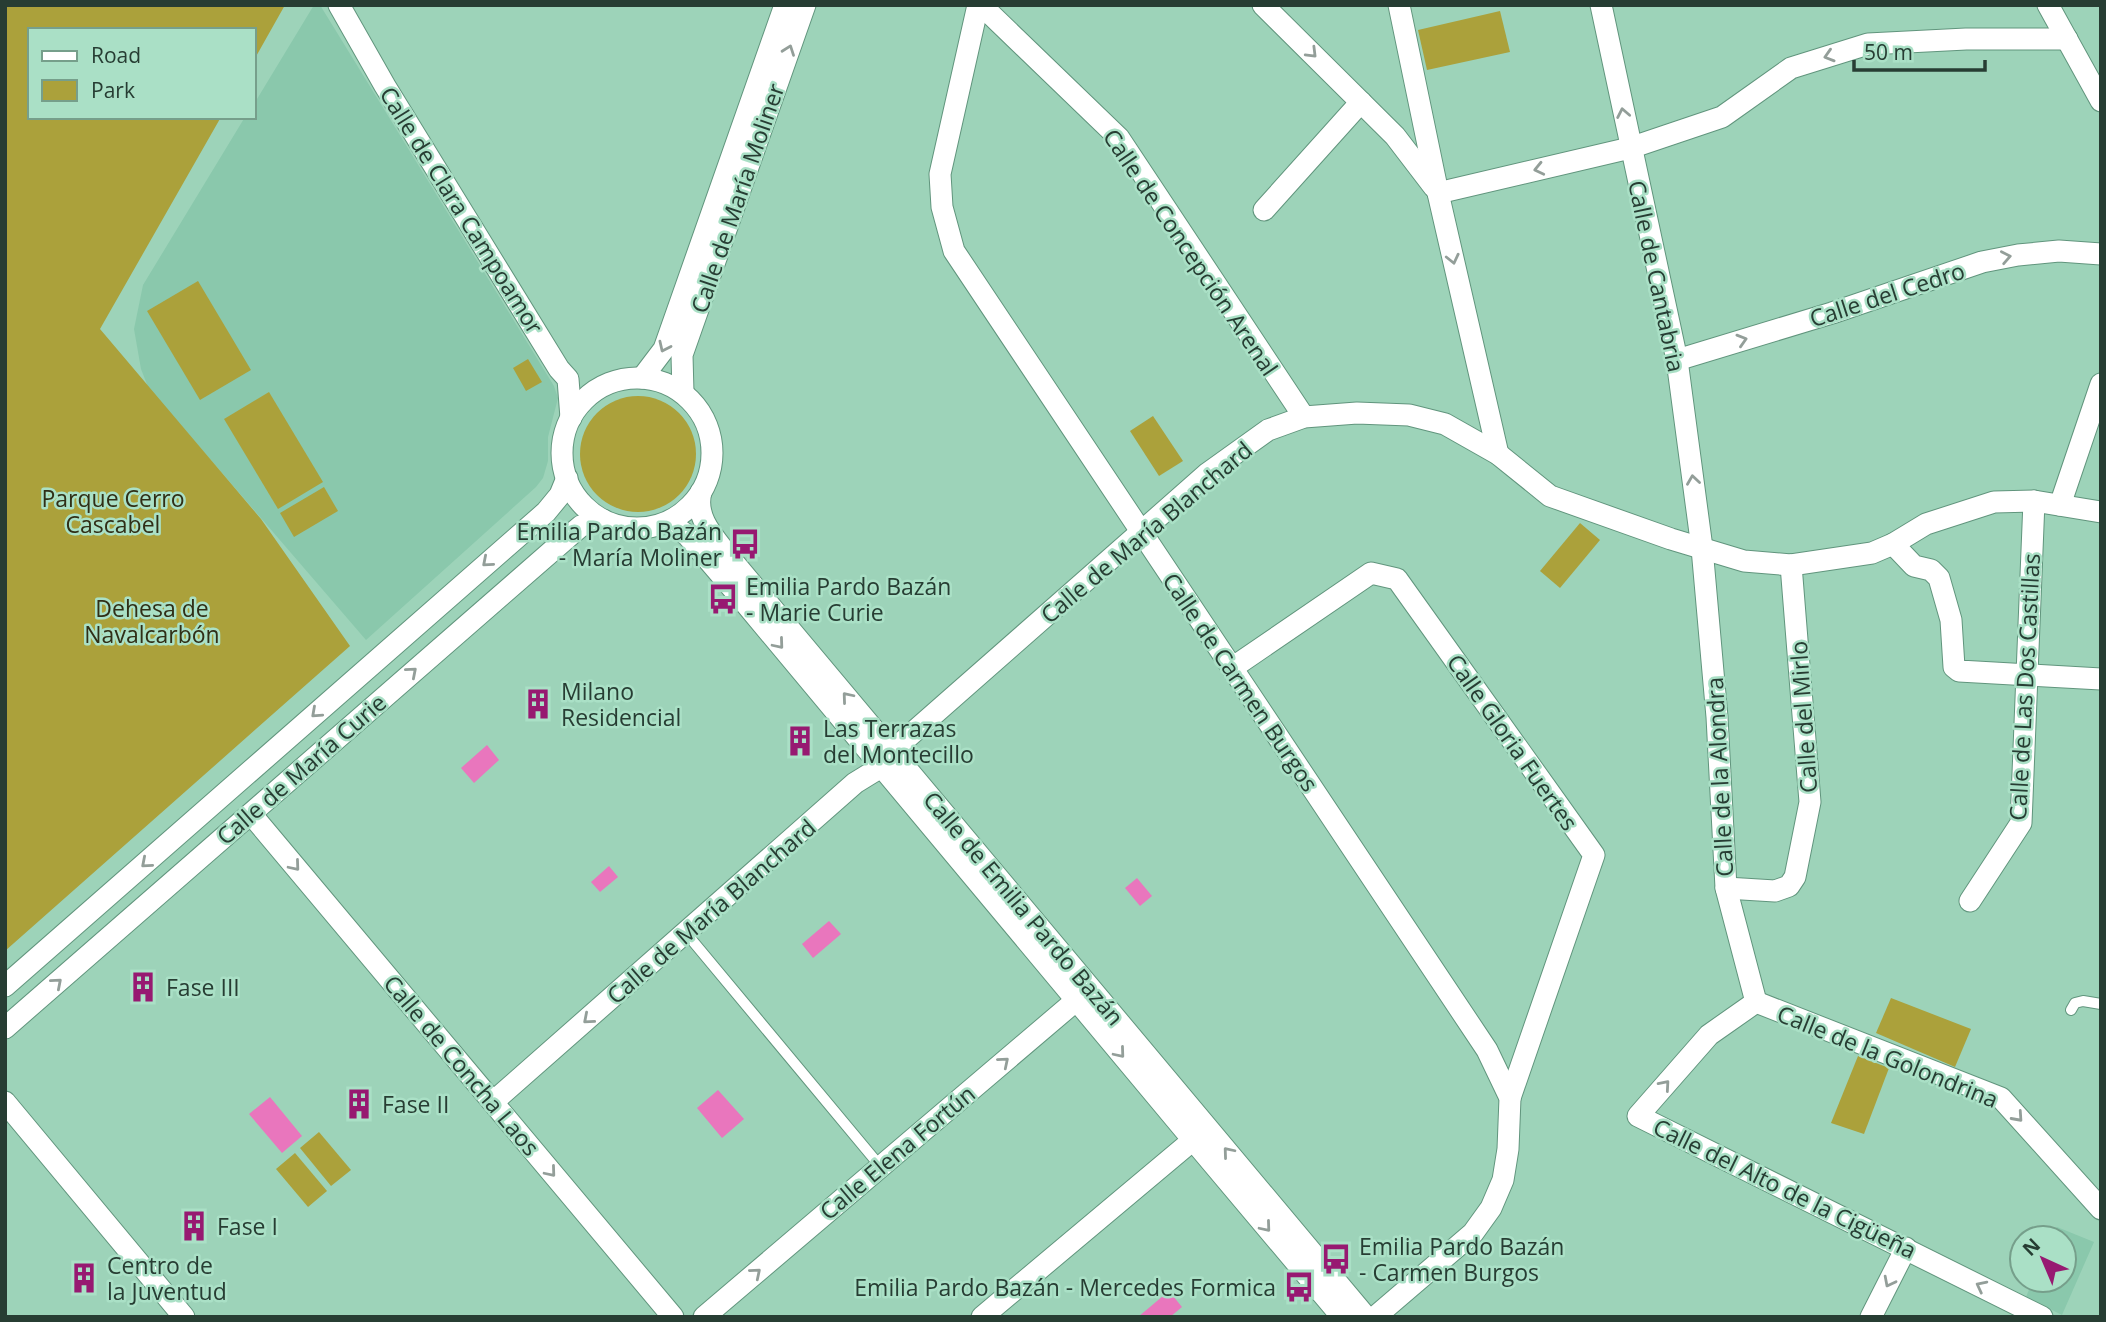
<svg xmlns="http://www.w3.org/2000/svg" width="2106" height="1322" viewBox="0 0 2106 1322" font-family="'Open Sans',sans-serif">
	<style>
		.built { fill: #8ac8ac }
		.green { fill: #aba13b }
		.water { fill: #e976bd }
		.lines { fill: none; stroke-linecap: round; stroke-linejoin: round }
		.lane-casing { stroke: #61957d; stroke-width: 12 }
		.street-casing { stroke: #61957d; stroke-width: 23 }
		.lane { stroke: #fff; stroke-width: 10 }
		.street { stroke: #fff; stroke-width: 21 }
		.oneway { stroke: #939e99 }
		.labels { text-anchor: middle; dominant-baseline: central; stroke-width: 5; stroke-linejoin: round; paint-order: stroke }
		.street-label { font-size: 23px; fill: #273d33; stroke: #aae0c6 }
		.park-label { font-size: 23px; fill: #302e16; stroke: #aae0c6 }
		.poi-label { font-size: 23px; fill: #273d33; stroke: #aae0c6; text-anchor: start }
	</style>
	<rect width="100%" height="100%" fill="#9dd3b9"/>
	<!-- built -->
	<g class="built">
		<path d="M314 5H320L554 386 558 398 548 437V461L543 478 536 487 366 640 148 387 141 369 134 329 143 285 245 117H254V104Z"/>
		<path d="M2057 1227 2094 1242 2062 1315 2026 1297 2033 1280H2064V1238H2052Z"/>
	</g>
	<!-- green -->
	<g class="green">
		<path d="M5 5H285L254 60V30H30V117H221L100 329 261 519 350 646 5 951Z"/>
		<path d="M1500 11 1510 52 1427 70 1418 30Z"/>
		<path d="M198 281 251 370 200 400 147 311Z"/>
		<path d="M528 359 542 382 526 391 513 368Z"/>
		<path d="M269 392 323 482 278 509 224 419Z"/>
		<circle cx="638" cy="454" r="58"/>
		<path d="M1153 416 1183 461 1159 476 1130 431Z"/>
		<path d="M324 487 338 511 294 537 280 513Z"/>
		<path d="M1580 523 1600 540 1560 588 1540 571Z"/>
		<path d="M1891 998 1971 1029 1955 1067 1876 1033Z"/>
		<path d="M1858 1056 1889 1068 1864 1134 1831 1123Z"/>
		<path d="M319 1132 351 1170 331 1186 300 1148Z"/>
		<path d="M295 1153 327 1191 308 1207 276 1169Z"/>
	</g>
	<!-- water -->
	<g class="water">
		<path d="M487 745 499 760 474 783 461 768Z"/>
		<path d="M609 866 618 877 600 892 591 882Z"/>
		<path d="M1137 878 1152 896 1140 906 1125 888Z"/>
		<path d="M829 921 841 934 813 958 802 944Z"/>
		<path d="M718 1090 744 1119 722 1138 697 1108Z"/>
		<path d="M270 1097 302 1136 282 1153 249 1114Z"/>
		<path d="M1169 1291 1182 1307 1170 1317H1138Z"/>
	</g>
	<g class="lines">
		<!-- lane casing -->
		<g class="lane-casing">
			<g id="lane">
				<path d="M686 933 880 1166"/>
				<path d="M2071 1010 2075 1003 2083 1001 2101 1004"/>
			</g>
		</g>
		<!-- street casing -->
		<g class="street-casing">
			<g id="street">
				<path d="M339 5 385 86 559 369 568 379 571 418"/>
				<path d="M978 5 940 174 942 207 954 251 1487 1050 1510 1098 1508 1149 1503 1180 1491 1208 1473 1233 1375 1317"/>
				<path d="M981 5 1119 138 1304 417"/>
				<path d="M1263 5 1395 136 1434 187"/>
				<path d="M1399 5 1438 193 1498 454"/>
				<path d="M1601 5 1677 360 1702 548 1717 717 1726 888 1756 1002"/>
				<path d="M2048 5 2101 101"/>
				<path d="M1438 193 1630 148 1722 117 1791 68 1868 44 1966 39H2067"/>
				<path d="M1264 210 1361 102"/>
				<path d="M1677 360 1832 313 1982 262 2018 255 2059 251 2101 254"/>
				<path d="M642 378 664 349 785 5"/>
				<circle cx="637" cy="453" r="75"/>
				<path d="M683 393 682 355 805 5"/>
				<path d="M701 492C694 518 715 538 730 558L1366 1317"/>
				<path d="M2060 505 2101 384"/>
				<path d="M668 522 687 535 745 603 1193 1140 1342 1317"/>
				<path d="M1893 544 1914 566 1931 570 1939 578 1951 620 1954 667 1959 671 2101 679"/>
				<path d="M1232 668 1371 573 1397 579 1594 855 1510 1098"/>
				<path d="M892 751 1208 473 1268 430 1304 417 1357 413 1409 415 1445 424 1498 454 1550 496 1671 539 1744 561 1791 565 1872 553 1893 544 1926 524 1994 502 2034 501 2101 512"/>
				<path d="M251 814 673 1317"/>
				<path d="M1726 888 1775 891 1789 886 1795 877 1810 802 1791 565"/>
				<path d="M1970 901 2021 823 2034 501"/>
				<path d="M5 986 546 512 560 495 567 478"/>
				<path d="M1756 1002 1709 1035 1638 1116 2042 1317"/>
				<path d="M1756 1002 2001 1098 2101 1209"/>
				<path d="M5 1028 568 537 581 526 603 520"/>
				<path d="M5 1102 184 1317"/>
				<path d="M493 1102 855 783 881 767 893 769"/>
				<path d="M704 1317 1086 992"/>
				<path d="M982 1317 1193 1140"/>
				<path d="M1871 1317 1906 1248"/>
			</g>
		</g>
		<!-- lane -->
		<use href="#lane" class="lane"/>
		<!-- street -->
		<use href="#street" class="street"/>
	</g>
	<!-- one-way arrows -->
	<defs><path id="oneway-chevron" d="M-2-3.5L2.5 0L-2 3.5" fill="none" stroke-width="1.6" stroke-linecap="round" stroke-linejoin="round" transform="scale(1.75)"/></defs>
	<g class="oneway">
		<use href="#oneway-chevron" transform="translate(789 50) rotate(-70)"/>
		<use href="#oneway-chevron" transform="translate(1312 53) rotate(45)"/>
		<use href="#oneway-chevron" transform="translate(1829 56) rotate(163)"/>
		<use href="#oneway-chevron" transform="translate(1623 113) rotate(-101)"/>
		<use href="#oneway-chevron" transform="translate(1539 169) rotate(167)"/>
		<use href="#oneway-chevron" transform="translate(2006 257) rotate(-11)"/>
		<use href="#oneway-chevron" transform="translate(1453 259) rotate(77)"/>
		<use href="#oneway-chevron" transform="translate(1742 340) rotate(-17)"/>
		<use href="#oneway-chevron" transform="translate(664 347) rotate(115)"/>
		<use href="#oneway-chevron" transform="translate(1693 480) rotate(-98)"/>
		<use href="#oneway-chevron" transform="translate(487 562) rotate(139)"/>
		<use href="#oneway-chevron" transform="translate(779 644) rotate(50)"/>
		<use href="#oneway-chevron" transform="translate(412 672) rotate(-41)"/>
		<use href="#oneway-chevron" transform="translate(847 697) rotate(-130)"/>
		<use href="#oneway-chevron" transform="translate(316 713) rotate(138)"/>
		<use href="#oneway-chevron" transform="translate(146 863) rotate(139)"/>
		<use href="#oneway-chevron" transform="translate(295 866) rotate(50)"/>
		<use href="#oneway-chevron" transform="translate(57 983) rotate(-41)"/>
		<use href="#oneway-chevron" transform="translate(588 1019) rotate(139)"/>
		<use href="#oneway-chevron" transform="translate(1120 1053) rotate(50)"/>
		<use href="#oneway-chevron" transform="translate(1004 1062) rotate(-40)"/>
		<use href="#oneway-chevron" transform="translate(1665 1085) rotate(-49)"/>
		<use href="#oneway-chevron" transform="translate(2018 1117) rotate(48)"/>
		<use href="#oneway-chevron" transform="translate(1228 1152) rotate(-130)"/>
		<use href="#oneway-chevron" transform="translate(551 1172) rotate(50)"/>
		<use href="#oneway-chevron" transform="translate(1266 1227) rotate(50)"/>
		<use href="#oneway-chevron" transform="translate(756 1273) rotate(-40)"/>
		<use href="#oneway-chevron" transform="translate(1889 1282) rotate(117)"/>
		<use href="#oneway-chevron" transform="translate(1981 1286) rotate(-153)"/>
	</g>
	<!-- icons -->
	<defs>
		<g id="bus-bare" transform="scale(2.415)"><path d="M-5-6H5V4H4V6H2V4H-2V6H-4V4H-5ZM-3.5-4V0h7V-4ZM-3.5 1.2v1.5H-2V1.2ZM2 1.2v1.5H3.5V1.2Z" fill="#971971" stroke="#aae0c6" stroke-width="2.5" paint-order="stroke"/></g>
		<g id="building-bare" transform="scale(2.415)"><path d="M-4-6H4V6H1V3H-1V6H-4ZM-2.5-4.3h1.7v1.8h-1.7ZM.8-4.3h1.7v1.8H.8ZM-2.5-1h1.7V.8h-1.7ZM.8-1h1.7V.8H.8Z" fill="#971971" stroke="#aae0c6" stroke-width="2.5" paint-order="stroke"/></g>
	</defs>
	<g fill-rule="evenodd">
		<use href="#bus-bare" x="745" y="544"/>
		<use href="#bus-bare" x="723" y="599"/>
		<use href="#building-bare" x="538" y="704"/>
		<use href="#building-bare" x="800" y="741"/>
		<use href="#building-bare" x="143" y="987"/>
		<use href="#building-bare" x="359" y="1104"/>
		<use href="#building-bare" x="194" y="1226"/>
		<use href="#bus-bare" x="1336" y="1259"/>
		<use href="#building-bare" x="84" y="1278"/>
		<use href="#bus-bare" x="1299" y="1287"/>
	</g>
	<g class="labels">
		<!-- street labels -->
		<g class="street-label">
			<text transform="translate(737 198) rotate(-71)">Calle de María Moliner</text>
			<text transform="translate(462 210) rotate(58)">Calle de Clara Campoamor</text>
			<text transform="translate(1191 252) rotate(56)">Calle de Concepción Arenal</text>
			<text transform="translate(1657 276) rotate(78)">Calle de Cantabria</text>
			<text transform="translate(1887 294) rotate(-18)">Calle del Cedro</text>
			<text transform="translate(1146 532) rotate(-40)">Calle de María Blanchard</text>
			<text transform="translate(1241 682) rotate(56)">Calle de Carmen Burgos</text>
			<text transform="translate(2024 687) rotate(-87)">Calle de Las Dos Castillas</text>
			<text transform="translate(1803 717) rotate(-94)">Calle del Mirlo</text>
			<text transform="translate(1513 742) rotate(55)">Calle Gloria Fuertes</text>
			<text transform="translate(301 769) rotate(-41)">Calle de María Curie</text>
			<text transform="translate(1719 777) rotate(-93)">Calle de la Alondra</text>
			<text transform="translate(1024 908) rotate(50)">Calle de Emilia Pardo Bazán</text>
			<text transform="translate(711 911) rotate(-41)">Calle de María Blanchard</text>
			<text transform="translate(1888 1056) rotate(22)">Calle de la Golondrina</text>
			<text transform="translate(462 1065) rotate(50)">Calle de Concha Laos</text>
			<text transform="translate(897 1152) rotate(-40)">Calle Elena Fortún</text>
			<text transform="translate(1785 1188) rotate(26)">Calle del Alto de la Cigüeña</text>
		</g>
		<!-- park labels -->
		<g class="park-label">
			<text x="113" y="498">Parque Cerro<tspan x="113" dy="26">Cascabel</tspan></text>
			<text x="152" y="608">Dehesa de<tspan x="152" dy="26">Navalcarbón</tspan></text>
		</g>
		<!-- poi labels -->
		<g class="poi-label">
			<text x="722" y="531" text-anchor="end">Emilia Pardo Bazán<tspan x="722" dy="26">- María Moliner</tspan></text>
			<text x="746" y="586">Emilia Pardo Bazán<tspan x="746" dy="26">- Marie Curie</tspan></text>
			<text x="561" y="691">Milano<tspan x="561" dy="26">Residencial</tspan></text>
			<text x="823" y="728">Las Terrazas<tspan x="823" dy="26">del Montecillo</tspan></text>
			<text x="166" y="987">Fase III</text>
			<text x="382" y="1104">Fase II</text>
			<text x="217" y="1226">Fase I</text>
			<text x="1359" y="1246">Emilia Pardo Bazán<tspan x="1359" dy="26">- Carmen Burgos</tspan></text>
			<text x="107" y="1265">Centro de<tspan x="107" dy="26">la Juventud</tspan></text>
			<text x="1276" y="1287" text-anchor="end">Emilia Pardo Bazán - Mercedes Formica</text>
		</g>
	</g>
	<!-- border -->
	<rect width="2106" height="1322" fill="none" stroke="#273d33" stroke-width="14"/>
	<!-- legend -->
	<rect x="28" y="28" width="228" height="91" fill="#aae0c6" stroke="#769f8b" stroke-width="2"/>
	<rect x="42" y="51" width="35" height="10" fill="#ffffff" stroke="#769f8b" stroke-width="2"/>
	<text x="91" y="63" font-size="21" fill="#273d33">Road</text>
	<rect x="42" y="80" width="35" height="21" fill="#aba13b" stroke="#769f8b" stroke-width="2"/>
	<text x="91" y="98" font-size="21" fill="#273d33">Park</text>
	<!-- north arrow -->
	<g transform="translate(2043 1259) rotate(316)"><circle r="33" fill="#aae0c6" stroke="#769f8b" stroke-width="2"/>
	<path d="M0-5L12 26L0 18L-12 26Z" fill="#971971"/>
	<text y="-10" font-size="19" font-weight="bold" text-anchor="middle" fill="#273d33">N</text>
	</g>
	<!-- scale -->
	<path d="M1854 60v10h131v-10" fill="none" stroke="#273d33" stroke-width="3.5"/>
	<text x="1864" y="60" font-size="21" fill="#273d33" stroke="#aae0c6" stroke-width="5" paint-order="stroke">50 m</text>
</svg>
